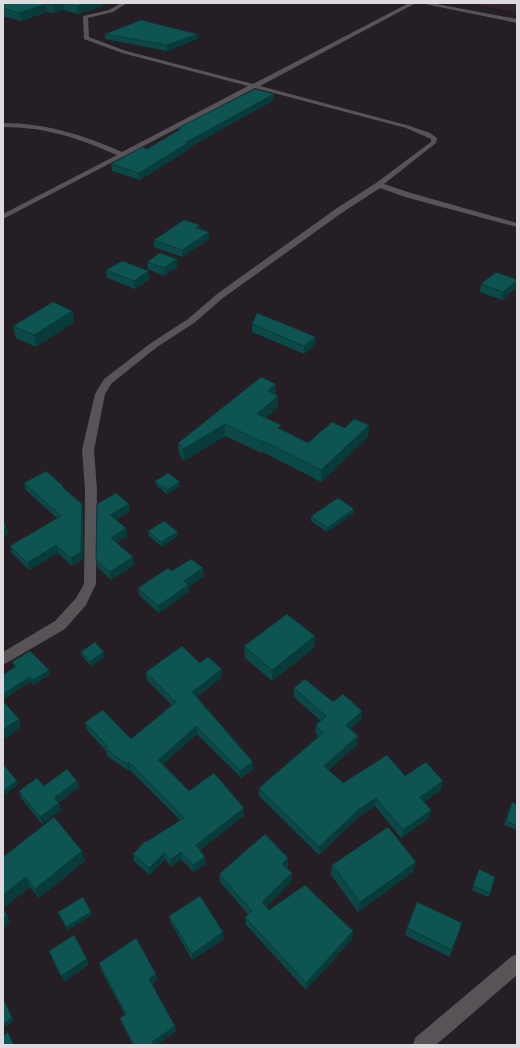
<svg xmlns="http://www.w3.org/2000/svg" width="520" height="1048" viewBox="0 0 520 1048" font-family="Merriweather,serif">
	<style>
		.built { fill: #322530 }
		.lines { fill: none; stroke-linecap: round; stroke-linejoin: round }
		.minor { fill: #575357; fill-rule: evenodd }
		.wall { fill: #0b4847 }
		.shaded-wall { fill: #093b3a }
		.building { fill: #0d5453; stroke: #093b3a }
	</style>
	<rect width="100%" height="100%" fill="#261e25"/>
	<!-- built -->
	<path class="built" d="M469 3H517V12Z"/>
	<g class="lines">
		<!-- minor -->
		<g class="minor">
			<path d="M121 3H127L113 12 88 18 89 37 126 51 253 84 409 3H416L260 86 410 126 430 133 437 138 436 143 384 184 411 193 517 223V227L405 197 380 188 343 212 223 298 194 323 157 347 112 383 105 394 94 450 97 490 96 584 86 605 65 629 3 665V652L55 621 76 598 84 584 85 490 82 450 95 394 104 379 151 343 188 319 217 294 337 208 376 183 431 142V139L406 128 255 88 3 219V214L117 155C78 138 46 127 3 127V123C46 123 83 135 122 152L248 86 122 53 84 39 83 16 109 10Z"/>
			<path d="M420 3H431L517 19V23Z"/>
			<path d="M517 954V975L436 1045H413L415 1038 511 957Z"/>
		</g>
	</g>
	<!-- wall -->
	<g class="wall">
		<path d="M3 3H103V6L78 14 64 10 54 13 47 12 21 21 3 16Z"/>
		<path d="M105 34H197V39L167 51 105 39Z"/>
		<path d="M274 100 188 148V150L140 180 112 171 111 164 147 149 178 131V128Z"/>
		<path d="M200 225 201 230 209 232V239L182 257 154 247V240Z"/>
		<path d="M177 259V267L164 276 148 269 147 262Z"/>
		<path d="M106 270 150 279 135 289 107 278Z"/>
		<path d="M517 280 516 288 502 300 480 292 481 284Z"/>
		<path d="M72 311 74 322 36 347 16 338 13 326Z"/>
		<path d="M252 324 315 345 304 354 252 332Z"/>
		<path d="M276 395 278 396V407L265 418 281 429 308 443 345 428 369 425 368 437 321 482 263 452 262 453 225 436 184 461 179 454 178 443Z"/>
		<path d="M155 481 180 486 167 494 156 485Z"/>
		<path d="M24 483 63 486 64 489 83 511V559L72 566 58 553 29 570 12 553 10 546 57 518 26 490Z"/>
		<path d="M97 504 130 511 116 520 126 528 127 536 116 543 134 565 111 580 98 568 96 560Z"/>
		<path d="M354 509V513L327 532 311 521V516Z"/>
		<path d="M148 531 178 536 162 547 149 536Z"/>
		<path d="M172 571 204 576 189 586V592L159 613 139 595 138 588Z"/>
		<path d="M244 646 314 648 272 681 245 658Z"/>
		<path d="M81 652 105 656 91 666 82 656Z"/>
		<path d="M12 662 49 670 50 674 34 685 31 681 4 699 3 697V675L15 667Z"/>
		<path d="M200 663 222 677 197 697 253 762V769L241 778 197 734 163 764 189 791 244 808V816L200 850 205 857 206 864 194 872 181 859 171 867 165 859 150 875 134 861 133 854 146 842 180 820 130 770 129 771 107 756 105 750 87 730 85 722 131 739 172 705 147 680 146 672Z"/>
		<path d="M294 688 333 702 361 719 350 729 358 736 357 745 328 770 343 783 405 776 441 790 424 802 431 810 429 818 401 838 375 806 357 818 319 855 259 796V788L318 737 316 733V725L321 721 294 697Z"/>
		<path d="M77 781 79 787 58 803 61 810 42 824 21 798 19 791 44 786Z"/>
		<path d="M517 805V830L504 825 510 806Z"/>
		<path d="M3 857 85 861 39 898 30 887 3 908Z"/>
		<path d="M288 858V867L287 868 292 873V881L266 907 269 910 353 931 352 939 306 990 246 925 245 917 248 914 220 882 219 874Z"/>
		<path d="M332 865 413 872 358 912 331 875Z"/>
		<path d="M479 869 490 893 488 897 472 890Z"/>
		<path d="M169 916 224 939 192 960 171 923Z"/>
		<path d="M407 928 452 950 450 957 405 935Z"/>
		<path d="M99 963 156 974 157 980 152 984 175 1026 176 1031 157 1045H133L122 1024 120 1018 125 1015 101 970Z"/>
	</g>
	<!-- shaded-wall -->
	<g class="shaded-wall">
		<path d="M60 3H63L64 10 54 13 53 5Z"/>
		<path d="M87 3H103V6L78 14 77 6Z"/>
		<path d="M46 4 47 12 21 21 19 13Z"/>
		<path d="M197 34V39L167 51V45Z"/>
		<path d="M274 94V100L188 148V150L140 180 139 173 185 143Z"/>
		<path d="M200 225 201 232 196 228Z"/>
		<path d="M209 232V239L182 257V250Z"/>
		<path d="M177 259V267L164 276V268Z"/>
		<path d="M149 271 150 279 135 289 134 281Z"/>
		<path d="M517 281 516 288 502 300 503 292Z"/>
		<path d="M72 311 74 322 36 347 34 335Z"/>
		<path d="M316 337 315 345 304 354V346Z"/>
		<path d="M276 384V395L268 391Z"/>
		<path d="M278 396V407L257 425V414Z"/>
		<path d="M225 424V436L184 461 183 449Z"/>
		<path d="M369 425 368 437 321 482V470Z"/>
		<path d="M263 441V452L262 453V442Z"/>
		<path d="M180 482V486L167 494V490Z"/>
		<path d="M82 504 83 511V559L72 566 71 558Z"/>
		<path d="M129 504 130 511 111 523 110 515Z"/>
		<path d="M354 509V513L327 532V528Z"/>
		<path d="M6 526 8 534 3 537V527Z"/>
		<path d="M126 528 127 536 112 545 111 538Z"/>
		<path d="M178 532V536L162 547 161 542Z"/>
		<path d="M56 545 58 553 29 570 27 563Z"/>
		<path d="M133 557 134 565 111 580 110 572Z"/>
		<path d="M203 568 204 576 189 586V592L159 613 158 606 184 581Z"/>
		<path d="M315 636 314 648 272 681V670Z"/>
		<path d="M104 652 105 656 91 666 90 661Z"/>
		<path d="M222 669V677L193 699 192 692Z"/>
		<path d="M49 670 50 674 34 685 33 680Z"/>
		<path d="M30 677 31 681 4 699 3 694Z"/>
		<path d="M362 711 361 719 345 734 346 725Z"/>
		<path d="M19 719 21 727 3 740V730Z"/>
		<path d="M196 726 197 734 159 767 158 760Z"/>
		<path d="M358 736 357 745 323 775 324 766Z"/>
		<path d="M129 762 130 770 129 771 127 764Z"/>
		<path d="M253 762V769L241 778 240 771Z"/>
		<path d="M17 781 18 785 3 796V791Z"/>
		<path d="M77 781 79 787 56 805 54 798Z"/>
		<path d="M443 781 441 790 418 806 420 797Z"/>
		<path d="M376 798 375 806 357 818 319 855V847L358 810Z"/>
		<path d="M59 803 61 810 42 824 40 817Z"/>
		<path d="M244 808V816L197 852 196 845Z"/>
		<path d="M431 810 429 818 401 838 403 830Z"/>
		<path d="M82 851 85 861 39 898 35 889Z"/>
		<path d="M181 852V859L171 867 170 860Z"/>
		<path d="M164 853 165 859 150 875 149 868Z"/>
		<path d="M205 857 206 864 194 872 193 865Z"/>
		<path d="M288 858V867L282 872V864Z"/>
		<path d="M416 862 413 872 358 912 360 902Z"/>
		<path d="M292 873V881L262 910V902Z"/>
		<path d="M26 877 30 887 3 908V895Z"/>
		<path d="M91 912 92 915 67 931 66 927Z"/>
		<path d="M7 915 10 922 3 928V918Z"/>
		<path d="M353 931 352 939 306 990V983Z"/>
		<path d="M223 932 224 939 192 960V954Z"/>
		<path d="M87 959 89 965 64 982 61 976Z"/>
		<path d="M156 974 157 980 150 985 149 979Z"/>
		<path d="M5 1002 14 1021 3 1028V1024Z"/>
		<path d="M175 1026 176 1031 157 1045H153L152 1042Z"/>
	</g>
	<!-- building -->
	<g class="building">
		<path d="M3 3H60L53 5 46 4 19 13 3 8Z"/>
		<path d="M66 3H87L77 6Z"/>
		<path d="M141 20 197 34 167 45 105 34Z"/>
		<path d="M255 89 274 94 185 143H188L139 173 111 164 142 147 147 149 181 129 178 128Z"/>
		<path d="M184 220 200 225 196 228 209 232 182 250 154 240Z"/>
		<path d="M160 253 177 259 164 268 147 262Z"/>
		<path d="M122 261 149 271 134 281 106 270Z"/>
		<path d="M496 272 517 280V281L503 292 481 284Z"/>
		<path d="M53 302 72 311 34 335 13 326Z"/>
		<path d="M257 313 316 337 304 346 252 324Z"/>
		<path d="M261 377 276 384 268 391 278 396 257 414 281 425 278 428 308 443 332 422 345 428 354 419 369 425 321 470 263 441 262 442 225 424 183 449 178 443Z"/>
		<path d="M46 471 63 486 62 487 82 504 81 552 71 558 56 545 27 563 10 546 61 516 24 483Z"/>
		<path d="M168 473 180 482 167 490 155 481Z"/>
		<path d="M116 493 129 504 110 515 126 528 111 538 133 557 110 572 96 560 97 504Z"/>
		<path d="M338 498 354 509 327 528 311 516Z"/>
		<path d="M3 520 6 526 3 527Z"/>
		<path d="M164 521 178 532 161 542 148 531Z"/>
		<path d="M191 559 203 568 184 581 188 585 158 606 138 588 168 568 172 571Z"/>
		<path d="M287 614 315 636 272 670 244 646Z"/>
		<path d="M95 642 104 652 90 661 81 652Z"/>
		<path d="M182 646 200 663 208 657 222 669 192 692 253 762 240 771 196 726 158 760 189 791 214 773 244 808 196 845 205 857 193 865 181 852 170 860 164 853 149 868 133 854 145 841 146 842 184 818 129 762 127 764 105 749 107 746 85 722 103 710 131 739 176 702 146 672Z"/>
		<path d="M30 651 49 670 33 680 30 677 3 694V675L16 666 12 662Z"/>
		<path d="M305 679 333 702 343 694 362 711 346 725 358 736 324 766 343 783 387 755 405 776 426 762 443 781 420 797 431 810 403 830 376 798 358 810 319 847 259 788 323 733 316 725 326 716 294 688Z"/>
		<path d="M3 701 19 719 3 730Z"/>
		<path d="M3 764 17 781 3 791Z"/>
		<path d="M67 769 77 781 54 798 59 803 40 817 19 791 37 778 44 786Z"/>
		<path d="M512 802 517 805V826L506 821Z"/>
		<path d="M54 817 82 851 35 889 26 877 3 895V857Z"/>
		<path d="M388 827 416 862 360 902 332 865Z"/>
		<path d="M265 834 288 858 282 864 292 873 262 902 269 910 305 885 353 931 306 983 245 917 252 911 219 874Z"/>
		<path d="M479 869 495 877 490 893 473 886Z"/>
		<path d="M200 896 223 932 192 954 169 916Z"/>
		<path d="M83 897 91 912 66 927 58 912Z"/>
		<path d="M417 902 462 923 452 950 407 928Z"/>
		<path d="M3 910 7 915 3 918Z"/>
		<path d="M74 935 87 959 61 976 49 951Z"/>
		<path d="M136 938 156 974 149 979 175 1026 152 1042 154 1045H134L120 1018 126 1014 99 963Z"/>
		<path d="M5 1002 12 1018 3 1024V1003Z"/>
		<path d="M8 1032 14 1045H3V1036Z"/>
	</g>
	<!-- border -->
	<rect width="520" height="1048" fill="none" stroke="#dfdade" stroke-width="8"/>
</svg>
